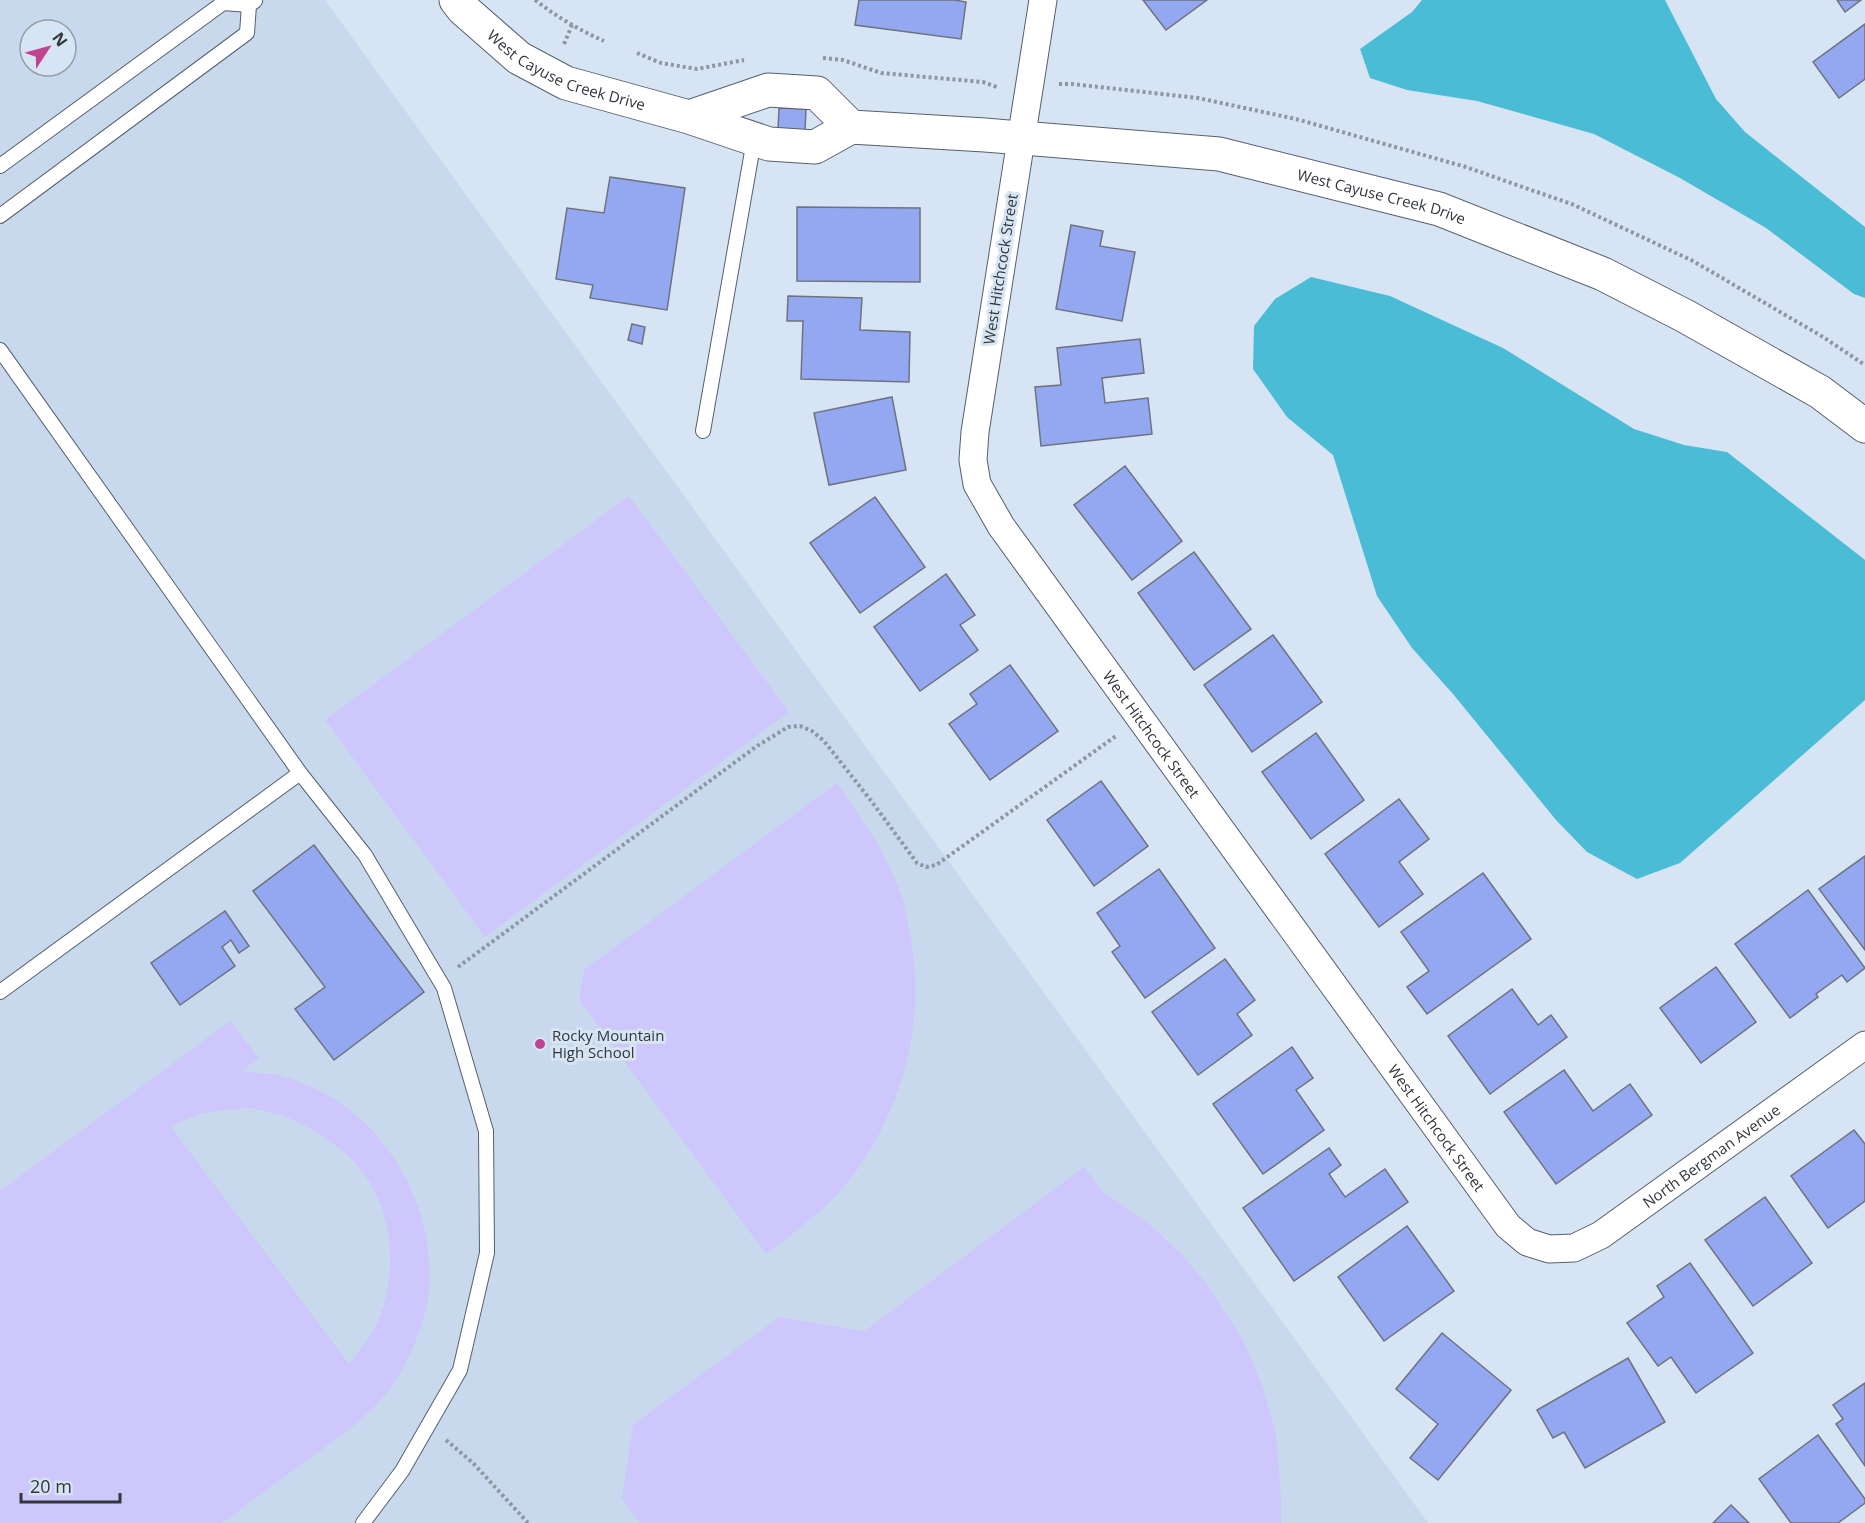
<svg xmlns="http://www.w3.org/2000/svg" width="1865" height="1523" viewBox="0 0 1865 1523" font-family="'Open Sans',sans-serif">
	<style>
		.built { fill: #c8d9ee; fill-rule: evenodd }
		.green { fill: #cdc7fb; fill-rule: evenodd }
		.water { fill: #4abcd6 }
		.building { fill: #93a8f0; stroke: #6d7281; stroke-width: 1.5 }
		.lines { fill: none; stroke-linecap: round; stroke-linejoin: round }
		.service-casing { stroke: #56606d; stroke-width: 16 }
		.minor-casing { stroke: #56606d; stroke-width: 29 }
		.tertiary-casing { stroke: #56606d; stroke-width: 35 }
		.path { stroke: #8d96a1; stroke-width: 4; stroke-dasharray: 3 3; stroke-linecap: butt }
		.service { stroke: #fff; stroke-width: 14 }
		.minor { stroke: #fff; stroke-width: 27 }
		.tertiary { stroke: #fff; stroke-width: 33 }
		.poi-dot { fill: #c04290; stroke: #d7e4f3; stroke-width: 2 }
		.labels { text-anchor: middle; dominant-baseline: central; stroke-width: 6; stroke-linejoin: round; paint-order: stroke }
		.street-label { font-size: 15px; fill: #32373d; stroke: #d7e4f3 }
		.poi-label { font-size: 15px; fill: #32373d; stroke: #d7e4f3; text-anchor: start }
	</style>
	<rect width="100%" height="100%" fill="#d7e4f3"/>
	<!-- built -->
	<path class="built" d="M0 0H325L1428 1523H0ZM30 30H66V66H30Z"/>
	<!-- green -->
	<g class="green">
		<path d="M629 496 789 712 485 937 325 720Z"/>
		<path d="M837 783C862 819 888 855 902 897 905 906 906 915 908 924 928 1013 906 1106 851 1178 828 1208 796 1231 766 1254L579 1000 584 970Z"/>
		<path d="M230 1021 259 1058 241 1071C254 1073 268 1073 281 1076 374 1100 437 1195 429 1290 426 1319 414 1349 399 1375 374 1418 327 1445 288 1474 272 1486 256 1497 241 1509 235 1513 229 1520 222 1523 214 1523 183 1523 173 1523 115 1523 58 1523 0 1523V1191ZM251 1108C264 1112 279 1113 291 1119 318 1131 346 1149 364 1174 393 1214 397 1268 381 1314 374 1333 361 1349 349 1364L171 1127C199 1111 220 1110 251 1108Z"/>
		<path d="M1084 1167 1102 1191 1153 1227 1185 1258 1208 1286 1243 1340 1262 1385 1276 1434 1281 1497V1523H640L622 1499 633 1425 779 1317 865 1331Z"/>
	</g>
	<!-- water -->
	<g class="water">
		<path d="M1422 0H1665L1716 99 1745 132 1865 227V298L1854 294 1766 228 1680 178 1594 134 1477 101 1407 90 1370 78 1360 49 1412 12Z"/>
		<path d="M1311 277 1390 296 1503 348 1634 429 1684 445 1727 452 1865 560V700L1680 863 1637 879 1587 852 1556 820 1453 694 1412 648 1377 596 1333 455 1287 417 1253 369 1254 326 1275 299Z"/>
	</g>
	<!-- building -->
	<g class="building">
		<path d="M859 0H955L966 2 961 39 855 25Z"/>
		<path d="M1143 0H1207L1166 30Z"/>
		<path d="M1837 0H1861L1845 12Z"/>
		<path d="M1865 24V79L1839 98 1813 62Z"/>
		<path d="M779 108 806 109 805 131 778 130Z"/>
		<path d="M610 177 685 188 667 310 590 298 593 285 556 279 567 208 604 213Z"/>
		<path d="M797 207 920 208V282L797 281Z"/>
		<path d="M1071 225 1103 231 1100 246 1135 252 1122 321 1056 309Z"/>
		<path d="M788 296 862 298 860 330 910 332 909 382 801 379 803 321H787Z"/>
		<path d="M632 324 645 327 642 344 628 340Z"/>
		<path d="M1140 339 1144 373 1102 378 1105 403 1148 398 1152 434 1041 446 1035 387 1061 385 1057 348Z"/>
		<path d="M892 397 906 470 829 485 814 413Z"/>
		<path d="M1125 466 1182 541 1132 580 1074 505Z"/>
		<path d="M875 497 925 567 860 613 810 543Z"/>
		<path d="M1194 552 1251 629 1194 670 1138 593Z"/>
		<path d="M946 574 975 615 960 625 978 650 920 691 874 627Z"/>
		<path d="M1273 635 1322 702 1252 752 1204 685Z"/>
		<path d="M1010 665 1058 731 990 780 949 724 977 704 970 694Z"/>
		<path d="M1316 733 1364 800 1311 839 1262 772Z"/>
		<path d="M1101 781 1148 846 1094 886 1047 820Z"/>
		<path d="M1399 799 1429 839 1399 862 1423 894 1379 927 1325 854Z"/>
		<path d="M314 845 424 992 334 1060 295 1009 325 987 253 891Z"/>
		<path d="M1865 856V950L1819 889Z"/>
		<path d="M1159 869 1215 948 1145 998 1112 952 1120 946 1097 913Z"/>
		<path d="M1483 873 1531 939 1427 1014 1407 987 1429 971 1401 932Z"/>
		<path d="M1808 890 1865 968 1847 982 1842 975 1816 994 1818 997 1790 1018 1735 944Z"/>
		<path d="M225 911 249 946 239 953 231 940 222 947 235 966 180 1005 151 963Z"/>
		<path d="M1225 959 1255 1000 1237 1014 1252 1035 1198 1075 1152 1012Z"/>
		<path d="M1716 967 1756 1022 1701 1063 1660 1008Z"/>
		<path d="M1512 989 1538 1025 1551 1015 1567 1037 1490 1094 1448 1036Z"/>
		<path d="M1292 1047 1313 1078 1296 1090 1324 1130 1263 1174 1213 1104Z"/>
		<path d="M1564 1070 1593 1111 1630 1084 1652 1115 1556 1184 1504 1112Z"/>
		<path d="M1854 1130 1865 1144V1201L1828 1228 1791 1176Z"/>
		<path d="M1329 1148 1341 1165 1329 1174 1345 1197 1385 1169 1408 1202 1294 1281 1243 1208Z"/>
		<path d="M1765 1197 1812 1263 1753 1306 1705 1240Z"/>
		<path d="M1407 1226 1454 1291 1384 1341 1338 1277Z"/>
		<path d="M1690 1263 1753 1353 1696 1393 1671 1357 1658 1366 1627 1323 1664 1297 1657 1286Z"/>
		<path d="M1442 1333 1511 1390 1438 1480 1410 1458 1438 1424 1396 1389Z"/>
		<path d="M1628 1358 1665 1422 1585 1468 1564 1432 1553 1438 1537 1410Z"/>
		<path d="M1865 1383V1466L1836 1424 1843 1419 1833 1405Z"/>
		<path d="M1818 1435 1865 1499V1503L1838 1523H1791L1759 1479Z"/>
		<path d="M1731 1505 1749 1523H1713Z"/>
	</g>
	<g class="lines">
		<!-- service casing -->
		<g class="service-casing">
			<g id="service">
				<path d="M0 166 223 3 249 5 255 1"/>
				<path d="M0 216 247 33 249 5"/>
				<path d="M0 350 300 773 365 855 444 988 486 1131 487 1253 460 1370 402 1471 363 1523"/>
				<path d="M703 431 754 140"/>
				<path d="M0 992 300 773"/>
			</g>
		</g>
		<!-- minor casing -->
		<g class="minor-casing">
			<g id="minor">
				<path id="s1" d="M1043 0 975 432 973 460 977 484 1001 526 1508 1226 1527 1242 1549 1249 1574 1248 1601 1235 1865 1045"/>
			</g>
		</g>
		<!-- tertiary casing -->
		<g class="tertiary-casing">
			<g id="tertiary">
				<path id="s2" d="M456 0 463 9 519 58 566 83 689 117 769 144 815 147 851 127 817 93 768 90 689 117"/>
				<path id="s3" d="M851 127 985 135 1219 154 1439 209 1603 274 1685 316 1820 392 1865 426"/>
			</g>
		</g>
		<!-- path -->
		<g class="path">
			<path d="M535 0C557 17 579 30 604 41"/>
			<path d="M564 44 572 25"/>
			<path d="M637 53 661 63 697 69 744 60"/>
			<path d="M823 58 843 60 881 73 983 82 997 87"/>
			<path d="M1059 84H1072L1198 98 1296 119 1466 167 1574 205 1693 261 1823 337 1865 365"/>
			<path d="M458 967 757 746 788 727 800 726 812 731 824 741 872 802 917 863 926 867 936 865 1116 736"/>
			<path d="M446 1440 473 1463 528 1523"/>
		</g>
		<!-- service -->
		<use href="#service" class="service"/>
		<!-- minor -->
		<use href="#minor" class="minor"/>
		<!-- tertiary -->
		<use href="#tertiary" class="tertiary"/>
	</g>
	<!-- markers -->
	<circle class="poi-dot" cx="540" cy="1044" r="6"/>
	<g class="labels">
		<!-- street labels -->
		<g class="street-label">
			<text stroke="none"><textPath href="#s2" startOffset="134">West Cayuse Creek Drive</textPath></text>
			<text stroke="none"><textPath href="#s3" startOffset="537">West Cayuse Creek Drive</textPath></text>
			<text transform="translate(1000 269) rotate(-81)">West Hitchcock Street</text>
			<text stroke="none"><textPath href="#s1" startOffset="795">West Hitchcock Street</textPath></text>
			<text stroke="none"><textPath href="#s1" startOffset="1281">West Hitchcock Street</textPath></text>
			<text stroke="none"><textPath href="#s1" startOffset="1641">North Bergman Avenue</textPath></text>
		</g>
		<!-- poi labels -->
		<g class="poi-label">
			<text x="552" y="1035">Rocky Mountain<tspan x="552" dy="17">High School</tspan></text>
		</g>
	</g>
	<!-- north arrow -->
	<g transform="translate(48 48) rotate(54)"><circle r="28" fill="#d7e4f3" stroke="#959faa" stroke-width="1.5"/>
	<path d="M0-4.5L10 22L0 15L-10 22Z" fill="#c04290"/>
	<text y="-9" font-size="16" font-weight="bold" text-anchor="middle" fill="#32373d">N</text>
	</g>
	<!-- scale -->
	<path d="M21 1493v9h99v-9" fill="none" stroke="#32373d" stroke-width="3"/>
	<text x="30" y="1493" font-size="18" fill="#32373d" stroke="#d7e4f3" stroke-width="4.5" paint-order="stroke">20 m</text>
</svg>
